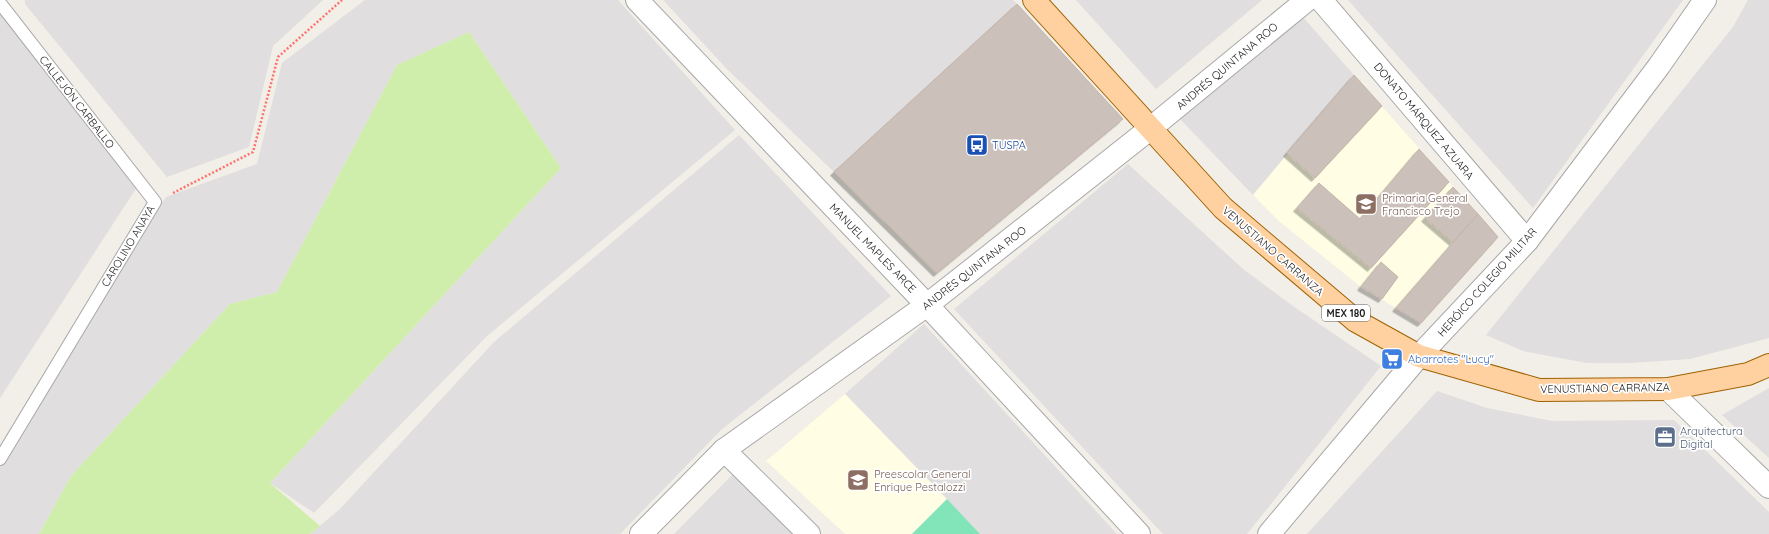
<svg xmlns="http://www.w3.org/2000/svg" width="1769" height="534" viewBox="0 0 1769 534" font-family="Quicksand,sans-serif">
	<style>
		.residential { fill: #e0dede }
		.education { fill: #fffee4 }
		.grass { fill: #d0eeab }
		.pitch { fill: #82e5b9 }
		.building { fill: #cbc0ba; stroke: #c5b4a9; filter: url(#shadow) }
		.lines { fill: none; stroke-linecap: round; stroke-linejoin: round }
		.service-casing { stroke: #a8a8a8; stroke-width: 14 }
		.minor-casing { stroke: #a8a8a8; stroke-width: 24 }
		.tertiary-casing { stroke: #a8a8a8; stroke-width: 24 }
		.primary-casing { stroke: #9f6200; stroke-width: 24 }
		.path { stroke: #ff736c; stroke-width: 2.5; stroke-dasharray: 2 2; stroke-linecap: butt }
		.service { stroke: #fff; stroke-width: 12 }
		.minor { stroke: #fff; stroke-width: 22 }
		.tertiary { stroke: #fff; stroke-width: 22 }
		.primary { stroke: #ffd1a0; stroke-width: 22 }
		.labels { text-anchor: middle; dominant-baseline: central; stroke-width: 3.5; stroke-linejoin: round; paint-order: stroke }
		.shield { fill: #fff; stroke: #646464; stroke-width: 1 }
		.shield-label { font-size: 10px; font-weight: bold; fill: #212121 }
		.street-label { font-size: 11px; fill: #212121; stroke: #fff }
		.transit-label { font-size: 11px; fill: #164399; stroke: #fff; text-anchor: start }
		.education-label { font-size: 11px; fill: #785e54; stroke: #fff; text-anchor: start }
		.shop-label { font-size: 11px; fill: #366cbe; stroke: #fff; text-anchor: start }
		.service-label { font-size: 11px; fill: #4e5e75; stroke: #fff; text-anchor: start }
	</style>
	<defs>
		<filter id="shadow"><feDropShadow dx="-3.5" dy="3.5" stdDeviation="0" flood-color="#0004"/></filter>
	</defs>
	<rect width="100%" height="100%" fill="#f2eee8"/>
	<!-- residential -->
	<g class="residential">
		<path d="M25 0H323L273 46 249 147 167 177 25 4Z"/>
		<path d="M365 0H618L735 130 487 336 314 513 270 483 561 168 469 32 397 65 277 292 230 304 71 476 39 534H0V451L166 197 257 164 282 63Z"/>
		<path d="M663 0H1013L1017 4 834 172 727 69Z"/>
		<path d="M1076 0H1262L1156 89Z"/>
		<path d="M1348 0H1683L1533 208Z"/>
		<path d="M1748 0H1769V338L1690 359 1631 363H1587L1523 351 1486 335 1733 27Z"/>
		<path d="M0 11 137 187 0 398Z"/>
		<path d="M1302 16 1354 75 1253 195 1180 119Z"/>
		<path d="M739 135 891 296 721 430 620 534H310L340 509 494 342Z"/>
		<path d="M1128 164 1243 269 1290 304 1381 366 1247 534H1163L954 309Z"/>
		<path d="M924 324 1117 534H980L845 394Z"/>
		<path d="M1769 388V458L1722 415Z"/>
		<path d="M1437 391 1487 408 1552 421 1674 420 1769 512V534H1307Z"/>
		<path d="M736 471 804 534H674Z"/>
	</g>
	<!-- education -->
	<g class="education">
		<path d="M1354 75 1498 237 1421 323 1361 287 1280 222 1253 195Z"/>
		<path d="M845 394 947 499 912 534H845L766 461Z"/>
	</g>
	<!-- grass -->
	<path class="grass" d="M469 32 561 168 270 483 320 526 310 534H39L71 476 230 304 277 292 397 65Z"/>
	<!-- pitch -->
	<path class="pitch" d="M947 499 980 534H912Z"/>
	<!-- building -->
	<g class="building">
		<path d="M1017 4 1123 119 937 273 834 172Z"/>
		<path d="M1354 75 1382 106 1315 178 1287 153Z"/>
		<path d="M1419 149 1449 182 1371 268 1297 208 1319 183 1360 219Z"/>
		<path d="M1453 187 1478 214 1453 242 1425 218Z"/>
		<path d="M1478 214 1498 237 1421 323 1396 308Z"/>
		<path d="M1381 262 1398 277 1382 299 1361 287Z"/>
	</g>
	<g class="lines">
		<!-- service casing -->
		<g class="service-casing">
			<path id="service" d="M0 3 155 202 0 459"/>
		</g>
		<!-- minor casing -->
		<g class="minor-casing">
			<g id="minor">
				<path d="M637 0 927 305 1139 534"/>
				<path d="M1321 0 1527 241"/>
				<path d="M1419 356 1527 241 1659 66 1705 0"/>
				<path d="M1668 389 1769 487"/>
				<path d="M724 450 809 534"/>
				<path d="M641 534 724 450 927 305 1151 128 1307 0"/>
			</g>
		</g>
		<!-- tertiary casing -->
		<g class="tertiary-casing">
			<path id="tertiary" d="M1269 534 1419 356"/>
		</g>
		<!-- primary casing -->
		<g class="primary-casing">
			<path id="primary" d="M1034 0 1223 208 1356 321 1419 356 1539 390 1668 389 1748 374 1769 365"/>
		</g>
		<!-- path -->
		<path class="path" d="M173 193 253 152 278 57 342 0"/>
		<!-- service -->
		<use href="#service" class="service"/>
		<!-- minor -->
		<use href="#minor" class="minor"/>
		<!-- tertiary -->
		<use href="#tertiary" class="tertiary"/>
		<!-- primary -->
		<use href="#primary" class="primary"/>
	</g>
	<!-- icons -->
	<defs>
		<g id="bus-square" transform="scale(1.15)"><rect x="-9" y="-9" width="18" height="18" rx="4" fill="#1a4fb4" stroke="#fff"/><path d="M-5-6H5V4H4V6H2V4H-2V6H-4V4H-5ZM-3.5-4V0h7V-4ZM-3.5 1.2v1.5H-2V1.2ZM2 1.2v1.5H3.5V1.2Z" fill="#fff"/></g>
		<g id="school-square" transform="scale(1.15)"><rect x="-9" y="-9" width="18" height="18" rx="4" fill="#8d6e63" stroke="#fff"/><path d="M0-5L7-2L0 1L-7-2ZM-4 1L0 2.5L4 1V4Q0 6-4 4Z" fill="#fff"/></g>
		<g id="supermarket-square" transform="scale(1.15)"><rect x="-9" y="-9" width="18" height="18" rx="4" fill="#3f7fe0" stroke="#fff"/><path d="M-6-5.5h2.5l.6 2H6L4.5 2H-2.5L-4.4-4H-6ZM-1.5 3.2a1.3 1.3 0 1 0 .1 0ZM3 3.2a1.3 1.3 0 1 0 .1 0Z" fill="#fff"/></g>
		<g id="office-square" transform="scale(1.15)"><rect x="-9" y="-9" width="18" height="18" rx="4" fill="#5c6f8a" stroke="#fff"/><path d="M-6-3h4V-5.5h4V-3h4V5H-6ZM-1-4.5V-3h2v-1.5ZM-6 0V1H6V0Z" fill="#fff"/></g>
	</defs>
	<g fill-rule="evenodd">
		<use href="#bus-square" x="977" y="145"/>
		<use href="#school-square" x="1366" y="204"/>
		<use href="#supermarket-square" x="1392" y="359"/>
		<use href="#office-square" x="1665" y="437"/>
		<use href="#school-square" x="858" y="480"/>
	</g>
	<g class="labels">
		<!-- shield labels -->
		<rect class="shield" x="1322" y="305" width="48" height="16" rx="3"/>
		<g class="shield-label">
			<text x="1346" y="313">MEX 180</text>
		</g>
		<!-- street labels -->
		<g class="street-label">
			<text transform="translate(1227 66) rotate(-40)">ANDRÉS QUINTANA ROO</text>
			<text transform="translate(77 102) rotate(52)">CALLEJÓN CARBALLO</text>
			<text transform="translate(1424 121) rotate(50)">DONATO MÁRQUEZ AZUARA</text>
			<text transform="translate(128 246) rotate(-59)">CAROLINO ANAYA</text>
			<text transform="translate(873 248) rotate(46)">MANUEL MAPLES ARCE</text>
			<text transform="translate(1273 251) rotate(41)">VENUSTIANO CARRANZA</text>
			<text transform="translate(974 268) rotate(-38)">ANDRÉS QUINTANA ROO</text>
			<text transform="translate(1487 282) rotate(-48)">HERÓICO COLEGIO MILITAR</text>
			<text transform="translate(1605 388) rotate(-1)">VENUSTIANO CARRANZA</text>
		</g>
		<!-- transit labels -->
		<g class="transit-label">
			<text x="992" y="145">TUSPA</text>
		</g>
		<!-- education labels -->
		<g class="education-label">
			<text x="1382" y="198">Primaria General<tspan x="1382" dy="13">Francisco Trejo</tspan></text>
			<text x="874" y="474">Preescolar General<tspan x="874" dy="13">Enrique Pestalozzi</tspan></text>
		</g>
		<!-- shop labels -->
		<g class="shop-label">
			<text x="1408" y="359">Abarrotes "Lucy"</text>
		</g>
		<!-- service labels -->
		<g class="service-label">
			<text x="1680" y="431">Arquitectura<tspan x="1680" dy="13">Digital</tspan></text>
		</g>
	</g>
</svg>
